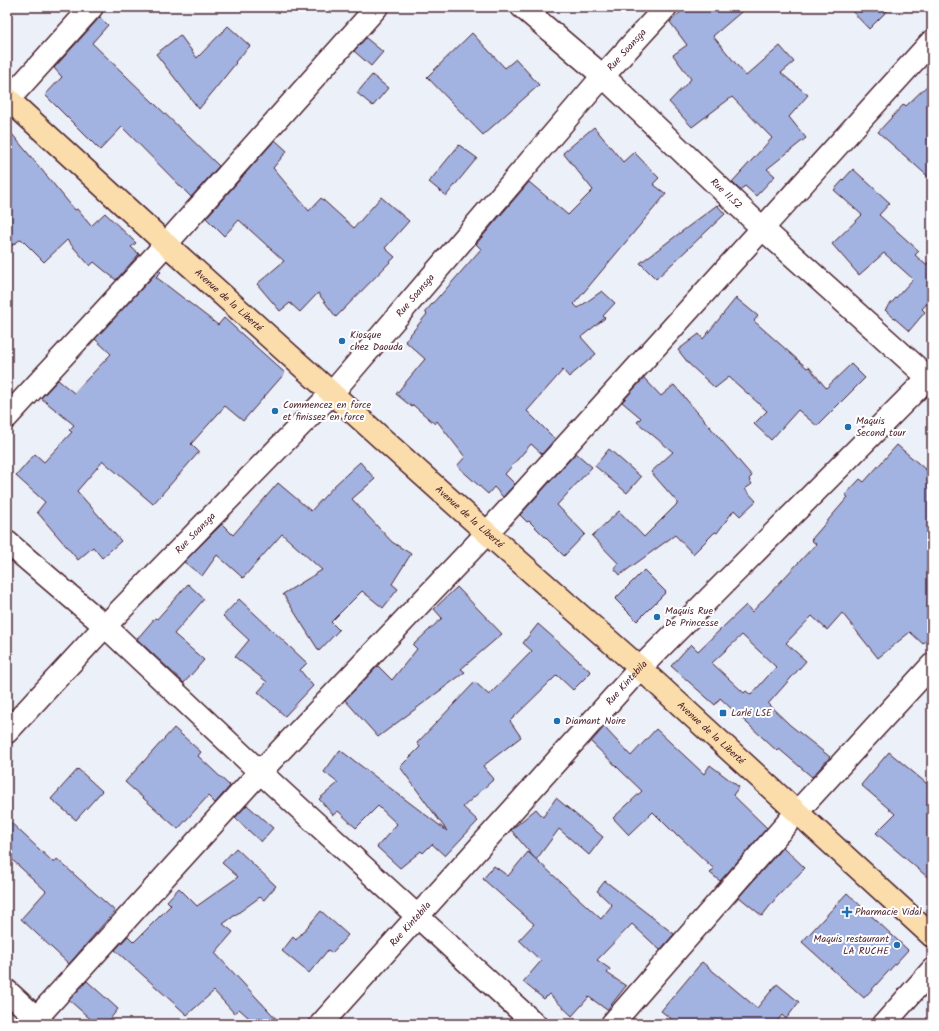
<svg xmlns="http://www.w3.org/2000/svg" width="939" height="1031" viewBox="0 0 939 1031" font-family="Kalam,sans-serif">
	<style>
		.building { fill: #a2b2e1; stroke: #4a1f2b; fill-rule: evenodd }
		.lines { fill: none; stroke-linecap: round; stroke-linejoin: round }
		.minor-casing { stroke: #4a1f2b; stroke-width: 25 }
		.major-casing { stroke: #4a1f2b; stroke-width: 25 }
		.minor { stroke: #fff; stroke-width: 22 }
		.major { stroke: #fbddab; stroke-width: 22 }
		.poi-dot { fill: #1f6fb2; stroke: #fff; stroke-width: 1.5 }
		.labels { text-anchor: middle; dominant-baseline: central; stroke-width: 4; stroke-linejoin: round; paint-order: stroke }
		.street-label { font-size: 10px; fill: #4a1f2b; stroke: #fff }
		.poi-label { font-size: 10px; fill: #4a1f2b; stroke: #fff; text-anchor: start }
	</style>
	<rect width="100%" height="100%" fill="#ecf0f9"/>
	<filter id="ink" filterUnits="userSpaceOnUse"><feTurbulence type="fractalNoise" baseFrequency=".025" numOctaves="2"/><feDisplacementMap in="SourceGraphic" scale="8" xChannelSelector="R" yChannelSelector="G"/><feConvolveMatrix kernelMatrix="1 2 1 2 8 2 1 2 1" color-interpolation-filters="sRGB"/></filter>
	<g filter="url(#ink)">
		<!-- building -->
		<g class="building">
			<path d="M686 7H747L713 36 746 76 780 46 794 62 781 73 808 95 789 117 806 138 767 169 775 176 756 196 745 186 740 190 732 182 772 138 732 97 692 127 669 102 691 79 673 55 687 45 670 22Z"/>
			<path d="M848 7H891L869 29Z"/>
			<path d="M100 17 108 25 92 43 219 166 191 197 122 127 100 150 45 95 62 77 54 68Z"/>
			<path d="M228 26 250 46 235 62 236 63 199 109 156 54 180 35 197 58Z"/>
			<path d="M472 33 505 68 516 59 539 85 483 135 427 77Z"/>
			<path d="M366 38 383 52 371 66 354 51Z"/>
			<path d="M372 75 388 88 373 106 357 93Z"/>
			<path d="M932 81V180L878 132 904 104 906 106Z"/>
			<path d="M594 127 623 162 634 152 659 178 653 184 666 194 574 304 578 308 602 291 615 303 603 316 605 318 581 337 596 354 569 377 563 370 527 411 555 439 542 454 531 444 505 474 515 484 503 497 494 487 488 494 457 466 465 457 437 421 435 424 413 405 412 407 396 394 425 359 405 341 427 314 425 312 440 295V296L481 249 476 244 529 182 568 215 593 190 563 153Z"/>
			<path d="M7 128 75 210 77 209 91 226 105 213 136 243 131 247 139 254 116 280 94 262 90 266 67 240 44 262 21 239 7 249Z"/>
			<path d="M275 140 287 151 273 168 309 211 321 198 354 228 381 197 409 221 385 248 395 257 336 317 318 293 300 312 290 303 280 311 257 284 284 261 239 220 224 236 206 218Z"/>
			<path d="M459 145 477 158 446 196 429 182Z"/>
			<path d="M853 169 890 203 879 215 919 251 915 255 926 265 932 258V298L922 309 925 312 909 331 885 310 913 279 884 253 859 275 832 244 862 215 834 190Z"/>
			<path d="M717 205 725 214 656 279 640 263Z"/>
			<path d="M159 270 161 272 156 277 218 325 224 318 285 373 243 421 225 406 191 444 199 452 153 504 103 461 77 491 121 541 102 558 93 547 78 560 37 512 45 502 16 476 35 454 44 462 72 432 69 430 74 425 41 398 58 380 74 393 111 354 95 339Z"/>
			<path d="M736 298 758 316 754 321 807 368 809 367 826 388 851 364 865 378 817 426 798 410 771 440 754 424 767 411 729 377 715 388 689 364 678 350 699 334 703 339Z"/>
			<path d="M644 378 661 396 674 385 752 476 749 479 752 484 745 489 756 501 740 516 734 510 717 533 715 532 693 554 675 535 620 575 614 568 618 563 592 536 619 511 644 537 678 503 651 472 673 452 637 422 641 418 622 402Z"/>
			<path d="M897 445 932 475V634L923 644 910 632 878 658 842 613 827 630 812 616 786 643 806 661 768 704 790 725 830 757 812 777 779 749 777 751 720 698 715 705 671 666 691 644 698 651 746 605 752 612 816 544 811 540 848 497 845 495 860 479 864 482ZM742 635 776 667 751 695 746 691 744 693 712 663Z"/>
			<path d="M609 449 641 477 627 493 595 466Z"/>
			<path d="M576 453 592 467 557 505 585 534 564 556 529 521 527 522 520 515Z"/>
			<path d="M360 462 375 479 352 499 392 542 411 554 392 584 398 589 383 608 362 591 331 622 339 630 319 651 283 594 322 570 282 534 243 578 217 555 202 576 184 562 222 524 233 535 278 483 311 511 335 485Z"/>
			<path d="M644 570 666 592 637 621 615 599Z"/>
			<path d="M188 584 204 599 174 634 204 660 184 683 137 639 155 618 157 619Z"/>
			<path d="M457 587 502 634 461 669 465 672 378 737 345 700 378 666 392 680 417 649 413 645 442 618 434 609Z"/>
			<path d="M239 599 307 663 300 670 313 686 285 716 258 692 267 682 235 657 249 640 223 616Z"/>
			<path d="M538 624 555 639 591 672 573 690 557 675 510 721 521 737 483 766 494 779 463 807 478 821 445 856 432 844 423 853 421 851 400 868 377 847 397 824 378 806 356 828 338 811 333 815 319 799 338 783 324 772 340 750 447 831 400 767 420 747 417 743 475 682 489 695 532 651 523 643Z"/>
			<path d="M604 727 631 756 656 729 704 774 710 765 739 787 733 795 767 828 720 881 710 873 714 869 678 835 677 836 653 812 629 835 613 818 642 791 591 742Z"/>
			<path d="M174 728 201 752 198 756 230 786 215 803 208 796 178 829 125 782Z"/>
			<path d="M889 752 932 788V881L876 833 895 814 861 785Z"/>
			<path d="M78 769 102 791 76 820 51 799Z"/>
			<path d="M556 798 603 837 589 855 559 829 536 860 511 830 536 809 543 817Z"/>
			<path d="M247 805 273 828 261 842 235 818Z"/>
			<path d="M7 819 54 863 57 859 115 911 69 964 21 919 46 891 7 855Z"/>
			<path d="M783 847 805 868 776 898 762 916 739 897Z"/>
			<path d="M236 848 276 886 264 900 260 897 223 924 233 932 215 953 281 1024H256L239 1009 234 1013 214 991 187 1015 115 950 128 936 134 942 171 905 167 901 179 888 197 906 238 877 222 863Z"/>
			<path d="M528 852 601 919 612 905 597 891 605 881 674 934 660 950 632 924 597 960 610 969 607 973 626 986 607 1010 589 997 572 1016 549 994 544 999 523 982 541 961 519 940 534 924 483 879 494 866 508 876Z"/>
			<path d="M847 893 908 950 864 998 802 942Z"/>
			<path d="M321 911 348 935 332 953 328 950 309 973 282 951 293 937 296 940Z"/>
			<path d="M702 962 757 1008 777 984 799 1002 786 1019 782 1015 775 1024H678L661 1011Z"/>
			<path d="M87 981 118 1009 106 1024H96L69 1000Z"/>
		</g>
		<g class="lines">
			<!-- minor casing -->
			<g class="minor-casing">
				<g id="minor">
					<path id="s1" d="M522 7 603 76 763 229 932 381"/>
					<path d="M7 101 92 7"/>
					<path d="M7 417 166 244 377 7"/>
					<path d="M7 542 105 626 260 772 535 1024"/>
					<path id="s2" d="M7 732 105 626 332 393 603 76 666 7"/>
					<path d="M7 991 43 1024"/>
					<path d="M31 1024 260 772 487 533 932 41"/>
					<path id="s3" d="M321 1024 640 668 932 374"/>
					<path d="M612 1024 797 812 932 665"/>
					<path d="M884 1024 932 970"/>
				</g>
			</g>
			<!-- major casing -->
			<g class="major-casing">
				<g id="major">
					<path id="s4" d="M7 98 166 244 487 533 640 668 932 936"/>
				</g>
			</g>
			<!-- minor -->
			<use href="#minor" class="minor"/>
			<!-- major -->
			<use href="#major" class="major"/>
		</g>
	</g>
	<!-- markers -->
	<g class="poi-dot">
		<circle cx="342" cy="341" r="4"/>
		<circle cx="275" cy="411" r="4"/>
		<circle cx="848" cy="427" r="4"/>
		<circle cx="657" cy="617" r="4"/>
		<rect x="719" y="709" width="8" height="8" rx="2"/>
		<circle cx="557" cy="721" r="4"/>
		<path d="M845 906h4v4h4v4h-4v4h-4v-4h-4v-4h4z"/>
		<circle cx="897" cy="945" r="4"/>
	</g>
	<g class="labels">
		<!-- street labels -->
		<g class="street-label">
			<text stroke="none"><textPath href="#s2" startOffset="922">Rue Soansga</textPath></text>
			<text stroke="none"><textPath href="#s1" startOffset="277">Rue 11.52</textPath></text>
			<text stroke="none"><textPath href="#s2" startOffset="598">Rue Soansga</textPath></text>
			<text stroke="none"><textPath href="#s4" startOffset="300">Avenue de la Liberté</textPath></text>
			<text stroke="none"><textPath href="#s4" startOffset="624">Avenue de la Liberté</textPath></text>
			<text stroke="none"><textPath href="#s2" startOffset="274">Rue Soansga</textPath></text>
			<text stroke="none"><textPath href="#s3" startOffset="458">Rue Kintebila</textPath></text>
			<text stroke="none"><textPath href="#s4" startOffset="948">Avenue de la Liberté</textPath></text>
			<text stroke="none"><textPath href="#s3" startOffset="134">Rue Kintebila</textPath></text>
		</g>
		<!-- poi labels -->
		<g class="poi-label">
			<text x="350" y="335">Kiosque<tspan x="350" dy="12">chez Daouda</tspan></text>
			<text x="283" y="405">Commencez en force<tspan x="283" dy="12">et finissez en force</tspan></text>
			<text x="856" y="421">Maquis<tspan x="856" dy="12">Second tour</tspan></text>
			<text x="665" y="611">Maquis Rue<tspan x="665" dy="12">De Princesse</tspan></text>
			<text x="731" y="713">Larlé LSE</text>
			<text x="565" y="721">Diamant Noire</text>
			<text x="855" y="912">Pharmacie Vidal</text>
			<text x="889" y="939" text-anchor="end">Maquis restaurant<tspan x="889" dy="12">LA RUCHE</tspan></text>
		</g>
	</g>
	<!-- margin -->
	<rect width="939" height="1031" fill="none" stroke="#fff" stroke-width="24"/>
	<rect x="12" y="12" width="915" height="1007" fill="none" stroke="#4a1f2b" stroke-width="1.5" filter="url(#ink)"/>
</svg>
